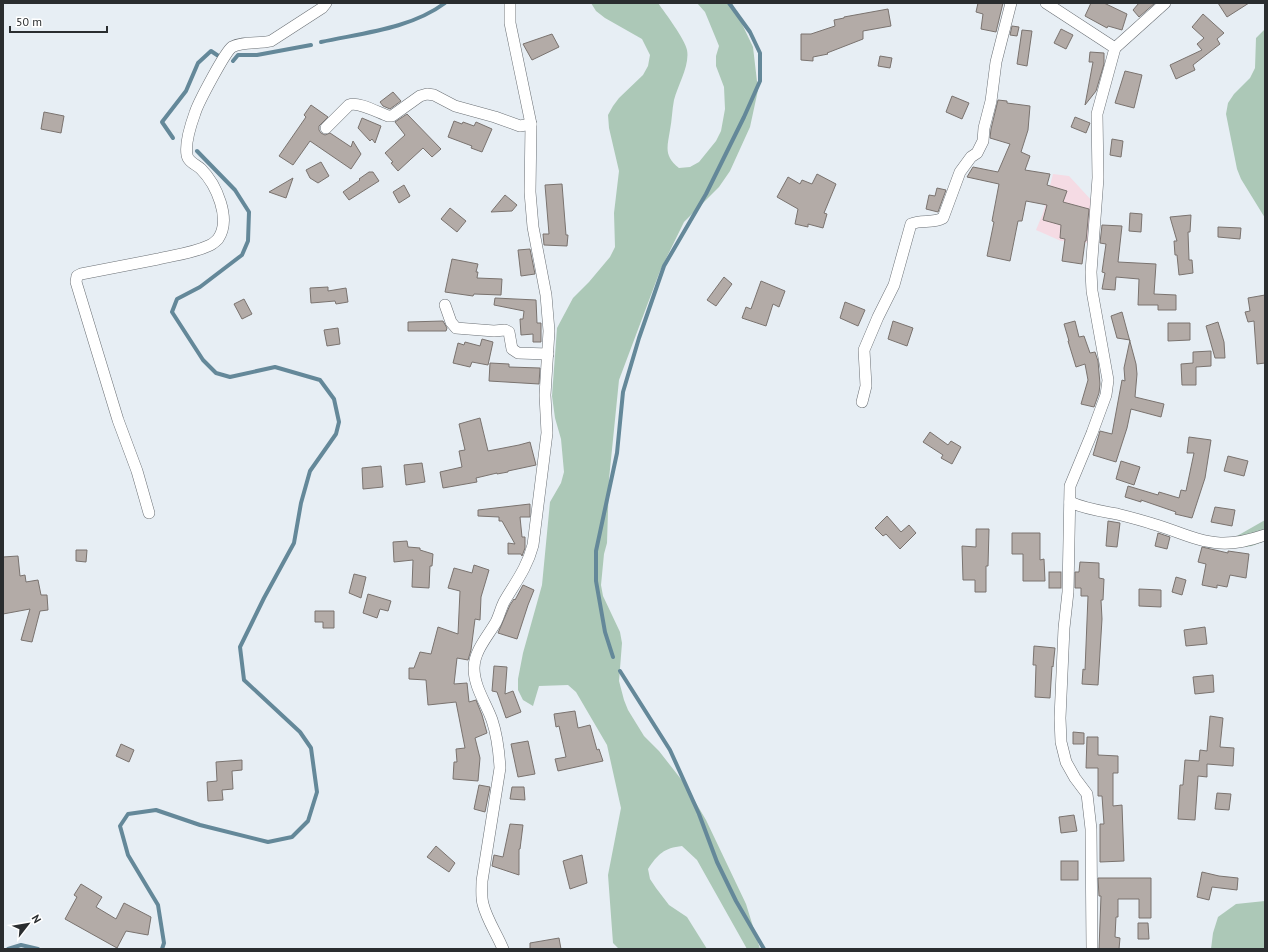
<svg xmlns="http://www.w3.org/2000/svg" width="1268" height="952" viewBox="0 0 1268 952" font-family="'PT Sans',sans-serif">
	<style>
		.education { fill: #f5dbe4 }
		.green { fill: #acc8b7 }
		.lines { fill: none; stroke-linecap: round; stroke-linejoin: round }
		.stream { stroke: #648899; stroke-width: 4 }
		.building { fill: #b3aba7; stroke: #7a736f }
		.minor-casing { stroke: #6b7075; stroke-width: 12 }
		.minor { stroke: #fff; stroke-width: 11 }
	</style>
	<rect width="100%" height="100%" fill="#e7eef4"/>
	<!-- education -->
	<path class="education" d="M1053 174 1069 176 1093 202 1091 243 1061 241 1036 230 1043 213Z"/>
	<!-- green -->
	<g class="green">
		<path d="M591 3H658C665 13 685 39 687 50 690 65 678 85 674 100 672 110 672 120 670 130 667 148 664 156 679 168L690 167 699 162 716 141 721 131 725 109 724 87 716 66V56L719 46 705 12 697 3H732L753 47 758 90 750 127 730 171 719 187 684 222 660 271 619 380 609 479 607 543 604 554 601 585 603 596 620 632 622 643 619 681 624 700 628 710 644 736 659 751 684 783 706 820 746 904 760 949H747L697 860 682 846C664 848 658 854 648 869L650 879 656 888 669 905 687 917 707 949H619L613 943 608 875 621 808 607 745 576 692 568 685 539 686 533 706 523 700 518 690V679L523 653 542 585 550 502 561 483 564 472 561 439 555 418 552 396 557 328 573 298 589 282 610 257 615 247 614 213 619 171 609 128 608 115 613 106 619 98 643 75 648 66 650 55 642 39 605 18 596 11Z"/>
		<path d="M1265 29V218L1241 179 1237 169 1226 114 1228 103 1234 94 1250 78 1255 68 1256 38Z"/>
		<path d="M1265 520V541L1252 546 1245 547 1237 536Z"/>
		<path d="M1265 901V949H1211L1213 933 1218 917 1236 904Z"/>
	</g>
	<g class="lines">
		<!-- stream -->
		<g class="stream">
			<path d="M321 42C362 33 410 29 445 3"/>
			<path d="M233 61 238 55H257L311 45"/>
			<path d="M173 138 162 122 186 91 198 63 211 51 220 57"/>
			<path d="M613 657 605 632 596 581V551L617 453 623 392 639 338 664 266 706 194 744 117 760 81V53L750 32 729 3"/>
			<path d="M620 671 670 750 699 814 717 862 736 901 764 949"/>
			<path d="M8 949 21 945 38 949"/>
			<path d="M162 949 164 943 158 905 128 855 120 826 128 814 156 810 200 825 268 842 292 837 308 821 317 792 311 748 300 732 244 680 240 647 264 598 294 543 301 503 310 471 336 434 339 422 334 399 320 380 275 367 230 377 216 373 203 360 172 312 177 299 200 287 242 255 248 241 249 212 235 190 197 151"/>
		</g>
	</g>
	<!-- building -->
	<g class="building">
		<path d="M978 3H1003L996 32 981 29 983 14 976 12Z"/>
		<path d="M1091 3H1104L1127 14 1122 30 1108 26 1107 28 1085 16Z"/>
		<path d="M1139 3H1155L1139 17 1133 10Z"/>
		<path d="M1218 3H1249L1227 17Z"/>
		<path d="M888 9 891 26 863 31V39L827 53 828 54 813 57V61L801 60V34H811L835 26 834 20 844 18V17Z"/>
		<path d="M1203 14 1224 33 1217 39 1220 44 1193 65 1195 70 1176 79 1170 65 1202 50 1197 44 1204 38 1192 27Z"/>
		<path d="M1012 26 1019 27 1017 36 1010 35Z"/>
		<path d="M1061 29 1073 35 1066 49 1054 43Z"/>
		<path d="M1022 30 1032 31 1027 66 1017 64Z"/>
		<path d="M552 34 559 47 532 60 523 44Z"/>
		<path d="M1090 52 1104 53V64L1096 91 1085 105 1093 62H1089Z"/>
		<path d="M880 56 892 58 890 68 878 66Z"/>
		<path d="M1125 71 1142 75 1134 108 1115 103Z"/>
		<path d="M393 92 401 101 390 109 383 106 380 102Z"/>
		<path d="M952 96 969 103 962 119 946 112Z"/>
		<path d="M998 100 1007 101V103L1030 106 1028 130 1021 152 1030 156 1025 170 1050 174 1047 185 1067 191 1063 202 1089 209 1086 241H1085L1082 264 1062 261 1065 239 1060 238 1061 225 1043 220 1047 205 1026 201 1022 221H1018L1010 261 987 256 994 222 992 221 999 184 967 177 973 167 998 172 1010 144 990 138 991 129Z"/>
		<path d="M311 105 328 117 319 126V130L321 133 325 135 330 133 351 147 353 141 361 154 351 169 310 141 293 165 279 156 306 117 304 115Z"/>
		<path d="M44 112 64 116 61 133 41 129Z"/>
		<path d="M407 114 441 149 432 157 423 148 398 171 391 163 393 162 385 153 405 135 395 122Z"/>
		<path d="M1075 117 1090 123 1086 133 1071 127Z"/>
		<path d="M362 118 381 126 375 143 372 139 370 141 358 128Z"/>
		<path d="M454 121 462 124 463 122 474 126 476 122 492 129 482 152 471 148 472 146 448 137Z"/>
		<path d="M1112 139 1123 141 1121 157 1110 155Z"/>
		<path d="M321 162 329 176 318 183 310 178 306 170Z"/>
		<path d="M369 172H373L379 181 349 200 343 192 360 180 359 179Z"/>
		<path d="M817 174 836 184 824 213 827 214 823 228 808 224V227L795 224 798 209 777 197 788 177 800 184 802 180 812 184Z"/>
		<path d="M293 178 286 198 269 192Z"/>
		<path d="M562 184 566 235H568L567 246 544 245 543 234H549L545 185Z"/>
		<path d="M404 185 410 196 399 203 393 192Z"/>
		<path d="M937 188 946 190 938 212 926 209 929 195 935 196Z"/>
		<path d="M505 195 517 205 512 211 491 212Z"/>
		<path d="M450 208 466 221 457 232 441 219Z"/>
		<path d="M1130 213 1142 214 1141 232 1129 231Z"/>
		<path d="M1191 215 1190 232H1188L1189 260H1192L1193 273 1179 275 1177 255H1175L1174 241H1177L1170 217Z"/>
		<path d="M1102 225 1122 226 1118 262 1156 264 1154 294 1176 295V310H1158V305H1138L1139 279 1116 277 1115 290 1102 289 1105 273 1102 272 1106 244 1100 243Z"/>
		<path d="M1218 227 1241 228 1240 239 1218 237Z"/>
		<path d="M530 249 535 274 521 276 518 250Z"/>
		<path d="M452 259 478 264 476 272H478L477 278 502 279 501 295 474 294 473 296 445 292Z"/>
		<path d="M724 277 732 284 716 306 707 300Z"/>
		<path d="M761 281 785 291 779 307 773 304 766 326 742 318 746 307 751 309Z"/>
		<path d="M328 287V291L346 288 348 302 336 304 335 301 311 303 310 288Z"/>
		<path d="M1265 295V363L1257 364 1254 321 1248 322 1245 312 1250 311 1248 298Z"/>
		<path d="M495 298 536 300 537 323H541V342H533V334L521 335 520 319H523L524 311 494 305Z"/>
		<path d="M244 299 252 314 242 319 234 304Z"/>
		<path d="M845 302 865 310 858 326 840 318Z"/>
		<path d="M1122 312 1136 364 1137 374 1135 397 1164 404 1161 417 1131 409 1127 428 1116 462 1093 455 1100 431 1112 434 1122 380 1125 381 1124 368 1130 340 1117 338 1111 316Z"/>
		<path d="M443 321 447 328 446 331H408V322Z"/>
		<path d="M893 321 913 328 907 346 888 339Z"/>
		<path d="M1075 321 1079 337 1084 336 1090 353 1095 352 1098 361 1100 384 1099 393 1094 407 1081 404 1088 380 1085 364 1076 367 1068 341H1069L1064 324Z"/>
		<path d="M1218 322 1224 342 1225 358H1215L1206 326Z"/>
		<path d="M1168 323H1190V340L1168 341Z"/>
		<path d="M338 328 340 344 327 346 324 330Z"/>
		<path d="M482 339 493 342 488 365 472 362 470 367 453 363 458 343 464 345 465 342 480 346Z"/>
		<path d="M1211 351V366L1196 367V385H1182L1181 364 1193 363V352Z"/>
		<path d="M490 363 509 364V367L540 368 539 384 489 381Z"/>
		<path d="M480 418 488 451 519 445 530 442 536 465 508 471V472L497 474V473L476 478 477 482 443 488 440 472 462 467 459 451 465 450 459 424Z"/>
		<path d="M930 432 948 445 951 441 961 447 952 464 941 458 943 455 923 442Z"/>
		<path d="M1189 437 1211 440 1205 478 1192 518 1175 514 1176 512 1141 500V502L1125 497 1128 486 1158 495 1159 492 1179 498 1181 490 1186 491 1194 453H1187Z"/>
		<path d="M1228 456 1248 461 1244 476 1224 471Z"/>
		<path d="M1121 461 1140 467 1134 485 1116 479Z"/>
		<path d="M422 463 425 482 406 485 404 465Z"/>
		<path d="M381 466 383 487 363 489 362 468Z"/>
		<path d="M530 504V517H520L522 537H525V548L522 556 521 554H508V543L515 544 502 521H499V517L478 516V510Z"/>
		<path d="M1215 507 1235 510 1232 526 1211 522Z"/>
		<path d="M887 516 901 532 909 525 916 533 900 549 886 534 883 536 875 528Z"/>
		<path d="M1108 521 1120 523 1117 547 1106 546Z"/>
		<path d="M976 529H989L988 566H986V592H975V580H963L962 546 976 547Z"/>
		<path d="M1012 533H1040V560L1044 559 1045 581H1023V554H1012Z"/>
		<path d="M1158 533 1170 537 1167 549 1155 546Z"/>
		<path d="M407 541 408 547 420 548V550L433 554 432 566H430L429 588 412 587 413 560 394 562 393 542Z"/>
		<path d="M1202 547 1228 553V551L1249 554 1246 578 1230 575 1227 587 1217 585V588L1202 585 1206 564 1198 562Z"/>
		<path d="M76 550H87L86 562 76 561Z"/>
		<path d="M18 556 20 576 25 575 26 582 38 580 41 595H47L48 610 40 611 32 642 21 640 30 609 3 614V557Z"/>
		<path d="M1080 562 1099 563V578L1104 579 1103 600H1101L1102 619 1098 685 1082 684 1083 669 1085 670 1088 596H1081V588H1075V572H1079Z"/>
		<path d="M474 565 489 570 481 597 480 620 475 619 471 650 468 660 457 658 454 684 467 683 469 702 476 700 482 715 487 733 475 738 480 758 478 781 453 779 454 762H457L456 749 465 748 456 702 428 705 426 680 409 679V668H414L420 652 431 654 438 627 458 634 460 591 448 588 454 568 472 573Z"/>
		<rect x="1049" y="572" width="12" height="16"/>
		<path d="M354 574 366 577 361 598 349 593Z"/>
		<path d="M1176 577 1186 580 1182 595 1172 592Z"/>
		<path d="M523 585 534 590 528 605 517 639 498 633 510 605 514 599 515 600Z"/>
		<path d="M1139 589 1161 590V607L1139 606Z"/>
		<path d="M368 594 391 601 388 611 380 609 377 618 363 613Z"/>
		<path d="M315 611H334V628H323V622H315Z"/>
		<path d="M1205 627 1207 644 1186 646 1184 630Z"/>
		<path d="M1034 646 1055 648 1053 667 1052 666 1050 698 1035 697 1036 665H1033Z"/>
		<path d="M494 666 507 667 505 694 513 691 521 712 506 718 497 692 492 691Z"/>
		<path d="M1213 675 1214 692 1195 694 1193 677Z"/>
		<path d="M575 711 578 728 590 725 597 750 599 749 603 761 558 771 555 759 566 757 559 726 556 727 554 714Z"/>
		<path d="M1210 716 1223 718 1220 747 1234 748 1233 766 1207 764V777L1198 776 1195 820 1178 819 1180 785H1183L1185 760 1199 761 1200 750 1207 751Z"/>
		<path d="M1073 732 1084 733V744H1073Z"/>
		<path d="M1087 737H1098V755L1118 756V773H1113V806L1122 805 1124 861 1100 862V824H1104L1102 796H1098V768H1086Z"/>
		<path d="M528 741 535 774 518 777 511 744Z"/>
		<path d="M121 744 134 750 129 762 116 756Z"/>
		<path d="M242 760V770L232 771 233 789 222 790 223 800 208 801 207 782 217 781 216 762Z"/>
		<path d="M479 785 490 787 485 812 474 809Z"/>
		<path d="M512 787H524L525 800 510 799Z"/>
		<path d="M1217 793 1231 794 1229 810 1215 809Z"/>
		<path d="M1074 815 1077 831 1061 833 1059 817Z"/>
		<path d="M510 824 523 825 520 849H519V875L492 866 494 855 503 857Z"/>
		<path d="M436 846 455 863 449 872 427 857Z"/>
		<path d="M582 855 587 883 570 889 563 861Z"/>
		<rect x="1061" y="861" width="17" height="19"/>
		<path d="M1202 872 1219 876 1238 878 1237 890 1212 887 1209 900 1197 897Z"/>
		<path d="M1098 878H1151V918H1139V899H1118V917H1116L1115 937 1120 938 1119 949H1099L1101 896H1099Z"/>
		<path d="M81 884 102 897 96 907 116 919 124 903 151 917 148 935 126 931 117 948 65 919 77 897 74 895Z"/>
		<path d="M1138 923H1148L1149 939H1138Z"/>
		<path d="M559 938 561 949H530V943Z"/>
	</g>
	<g class="lines">
		<!-- minor casing -->
		<g class="minor-casing">
			<g id="minor">
				<path d="M1046 3 1115 48 1097 114 1098 178 1091 272 1092 291 1108 380 1106 395 1092 433 1070 486 1068 592 1064 628 1060 718 1061 742 1066 762 1075 778 1087 794 1091 829 1092 949"/>
				<path d="M1115 48 1165 3"/>
				<path d="M326 128 349 105C358 101 379 113 388 116H392L420 96 427 94 434 95 455 106 495 117 520 126 531 124"/>
				<path d="M445 305 451 322 456 328 494 331 505 330 509 332 512 349 518 353 548 354"/>
				<path d="M862 402 866 386 864 350 878 317 894 285 911 224C921 219 933 224 943 218L960 172 971 157 977 153 983 141 984 128 991 101 996 62 1011 3"/>
				<path d="M1070 502C1085 509 1101 511 1117 514 1129 517 1141 520 1153 524 1175 530 1197 542 1220 543 1236 544 1250 540 1265 535"/>
				<path d="M149 513 137 471 118 420 76 282 77 276 81 274C107 269 133 264 158 259 175 255 193 253 208 246 211 245 216 241 218 239 232 219 216 184 201 169 197 165 188 162 187 155 185 144 191 124 195 113 198 103 225 52 232 47 242 41 259 44 271 41L322 8 326 3"/>
				<path d="M503 949C497 934 487 920 483 904 481 897 482 889 482 881L500 768C499 751 497 735 492 720 486 703 474 687 474 668 474 651 488 636 496 622 499 616 501 608 504 602 515 583 527 568 533 545L547 433 545 395 549 331 546 295 533 227 530 192 531 124 510 23V3"/>
			</g>
		</g>
		<!-- minor -->
		<use href="#minor" class="minor"/>
	</g>
	<!-- border -->
	<rect width="1268" height="952" fill="none" stroke="#2a2d2f" stroke-width="8"/>
	<!-- north arrow -->
	<g transform="translate(28 924) rotate(59)" stroke="#ffffff" stroke-width="3" paint-order="stroke">
	<path d="M0-3L7 15L0 10L-7 15Z" fill="#2a2d2f"/>
	<text y="-6" font-size="11" font-weight="bold" text-anchor="middle" fill="#2a2d2f">N</text>
	</g>
	<!-- scale -->
	<path d="M10 26v6h97v-6" fill="none" stroke="#2a2d2f" stroke-width="2"/>
	<text x="16" y="26" font-size="12" fill="#2a2d2f" stroke="#ffffff" stroke-width="3" paint-order="stroke">50 m</text>
</svg>
